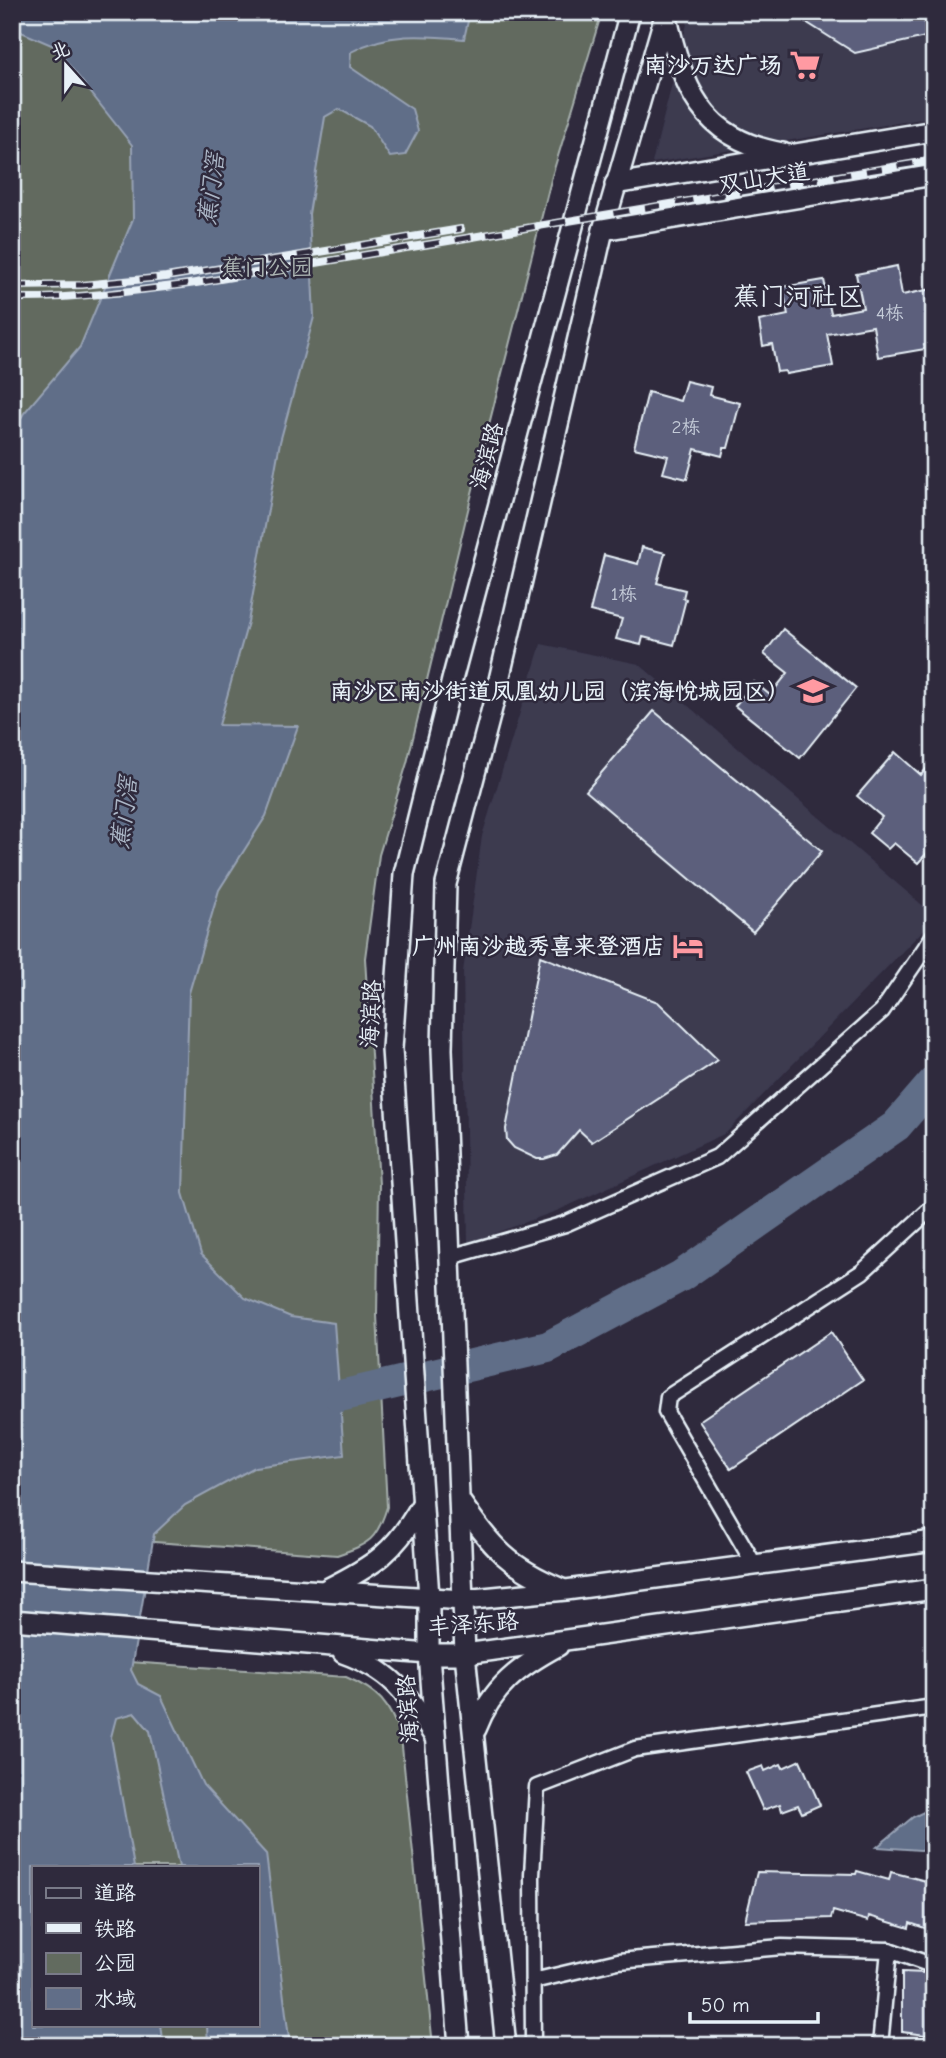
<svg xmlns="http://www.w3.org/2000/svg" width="946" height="2058" viewBox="0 0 946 2058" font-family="'Comic Neue','LXGW WenKai TC',sans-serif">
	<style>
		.built { fill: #3c3a50 }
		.green { fill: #626b5f; stroke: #a5aeac; stroke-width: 2; fill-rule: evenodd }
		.water { fill: #616e88; stroke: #97a2b5; stroke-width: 2 }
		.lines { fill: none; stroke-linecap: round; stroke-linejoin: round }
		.river { stroke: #616e88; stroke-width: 32 }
		.building { fill: #5b5e7b; stroke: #e8f1f8; stroke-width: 2 }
		.street-casing { stroke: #e8f1f8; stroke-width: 19 }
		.secondary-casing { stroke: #e8f1f8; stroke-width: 24 }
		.street { stroke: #2f2a3d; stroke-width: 14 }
		.secondary { stroke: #2f2a3d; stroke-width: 19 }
		.rail-casing { stroke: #e8f1f8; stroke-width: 8 }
		.rail { stroke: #2f2a3d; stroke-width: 5; stroke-dasharray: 16; stroke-linecap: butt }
		.labels { text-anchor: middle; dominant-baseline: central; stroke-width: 5; stroke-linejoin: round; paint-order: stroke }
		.number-label { font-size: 19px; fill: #c5ccd9 }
		.poi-label { font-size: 23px; font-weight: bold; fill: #e8f1f8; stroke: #2f2a3d; text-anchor: end }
		.street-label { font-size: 23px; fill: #e8f1f8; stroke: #2f2a3d }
		.park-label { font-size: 23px; fill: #acb5b3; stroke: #2f2a3d }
		.water-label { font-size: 24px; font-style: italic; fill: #abb6c6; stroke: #2f2a3d }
		.quarter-label { font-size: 26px; fill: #e8f1f8; stroke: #2f2a3d }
	</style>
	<rect width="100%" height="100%" fill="#2f2a3d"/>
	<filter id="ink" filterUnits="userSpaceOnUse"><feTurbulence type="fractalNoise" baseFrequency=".0143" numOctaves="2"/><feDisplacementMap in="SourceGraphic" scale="14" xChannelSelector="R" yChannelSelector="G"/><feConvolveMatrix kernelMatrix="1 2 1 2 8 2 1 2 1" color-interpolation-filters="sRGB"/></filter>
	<g filter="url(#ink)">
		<!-- built -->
		<g class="built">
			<path d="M690 12H934V117L652 163Z"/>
			<path d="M541 644 639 664 934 915V919L726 1133 559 1210 468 1243 463 972 482 836Z"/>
		</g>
		<!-- green -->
		<g class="green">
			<path d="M12 12H602L552 176 481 456 407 763 379 855 365 958 379 1184 377 1315 387 1507C377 1540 369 1544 337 1555L12 1532Z"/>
			<path d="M12 1654 346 1677C379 1691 389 1703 401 1737L433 2046H12ZM33 1867H257V2025H33Z"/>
		</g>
		<!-- water -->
		<g class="water">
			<path d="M12 12H470L464 39C423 35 387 32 351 52L350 67 412 109 418 131 405 155 390 157 370 126 339 109 325 117 309 214 314 317 280 442 248 622 219 725 298 726 266 816 219 890 189 993 183 1193 201 1254 245 1298 291 1317 334 1323 344 1455 255 1467 185 1505 154 1534 131 1670 138 1684 161 1696 203 1785 266 1854 290 2046H208L207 2025H257V1867H179L150 1731 135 1713 116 1718 111 1737 134 1867H33V2025H161L164 2046H12V433L24 413 80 347 133 219 132 145 54 46 12 28Z"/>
			<path d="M934 1807V1851L877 1847 913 1817Z"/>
		</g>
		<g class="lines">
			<!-- river -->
			<path class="river" d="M340 1396 548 1347 681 1276 896 1126 934 1082"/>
		</g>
		<!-- building -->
		<g class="building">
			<path d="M790 12H934V35L855 53Z"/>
			<path d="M897 266 902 295 932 289 934 315 928 316 933 344 924 345 925 349 878 357 873 326 827 334 833 366 786 374 785 371 777 372 772 344 763 346 759 321 788 315 783 287 824 280 831 314 863 308 856 274Z"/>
			<path d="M686 381 711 387 709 395 740 403 728 448H724L722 456 695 449 687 479 663 473 668 456 634 448 648 392 680 401Z"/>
			<path d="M642 547 665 553 657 583 685 590 683 598 686 599 674 645 643 637 641 645 616 639 622 619 590 611 604 555 638 564Z"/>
			<path d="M783 629 856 688 800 758 735 706 754 682 770 695 788 673 764 654Z"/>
			<path d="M654 711 822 851 753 932 586 791Z"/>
			<path d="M895 752 921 775 934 760V845L918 863 894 843 888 849 869 833 882 817 857 796Z"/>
			<path d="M540 956 658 1002 718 1060 592 1142 579 1130 557 1155 544 1159H537L514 1148 507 1140 506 1129Z"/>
			<path d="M831 1332 863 1380 731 1469 699 1421Z"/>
			<path d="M800 1760 820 1805 802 1813 798 1805 782 1811 780 1804 763 1810 746 1772 763 1766 765 1771 781 1764 783 1768Z"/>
			<path d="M857 1871 889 1880 891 1872 934 1883V1931L910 1923 909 1928 869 1916 868 1921 833 1911 831 1918 745 1921 757 1872 856 1874Z"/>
			<path d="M902 1972 926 1973V1982L934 1984V2036L902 2032Z"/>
		</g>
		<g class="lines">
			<!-- street casing -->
			<g class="street-casing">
				<g id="street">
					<path d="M450 1257 565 1224 717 1157 882 1011 934 935"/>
					<path d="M754 1564 666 1412 668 1397 862 1272 934 1206"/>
					<path d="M533 1981 618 1961 782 1947 889 1950 934 1966"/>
					<path d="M533 2046 532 1875 537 1787 635 1749 934 1707"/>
					<path d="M880 2046 889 1950"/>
				</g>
			</g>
			<!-- secondary casing -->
			<g class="secondary-casing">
				<g id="secondary">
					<path d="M666 14C683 87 700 139 783 153"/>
					<path d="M615 184 934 131"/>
					<path d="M603 230 934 175"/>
					<path d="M460 1501C493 1548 508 1567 562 1589"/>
					<path d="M12 1571 463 1600 566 1590 934 1541"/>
					<path d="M327 1589C375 1565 395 1552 422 1504"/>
					<path d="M12 1620 429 1654H465L934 1589"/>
					<path d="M343 1653C393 1671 406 1693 434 1736"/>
					<path d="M476 1729C492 1687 519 1667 558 1646"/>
					<path d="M459 2046 429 1654V1597L392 1049 404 874 452 680 630 12"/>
					<path d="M506 2046 465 1654 442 1049 446 884 496 693 603 230 666 12"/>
				</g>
			</g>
			<!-- street -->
			<use href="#street" class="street"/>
			<!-- secondary -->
			<use href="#secondary" class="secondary"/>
			<!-- rail casing -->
			<g class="rail-casing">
				<g id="rail">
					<path d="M12 286 82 285 166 277 461 229"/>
					<path d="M12 298C74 299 135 291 196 283L934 160"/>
				</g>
			</g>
			<!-- rail -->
			<use href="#rail" class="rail"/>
		</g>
	</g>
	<!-- icons -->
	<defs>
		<g id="supermarket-bare" transform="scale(2.415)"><path d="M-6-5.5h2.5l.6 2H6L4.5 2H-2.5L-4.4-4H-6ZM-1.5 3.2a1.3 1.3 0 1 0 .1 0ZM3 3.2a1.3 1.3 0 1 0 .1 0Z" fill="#ff9aa2" stroke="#2f2a3d" stroke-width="2.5" paint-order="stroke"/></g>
		<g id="school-bare" transform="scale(2.415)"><path d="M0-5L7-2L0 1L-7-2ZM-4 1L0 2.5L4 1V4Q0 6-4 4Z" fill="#ff9aa2" stroke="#2f2a3d" stroke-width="2.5" paint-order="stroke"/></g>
		<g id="hotel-bare" transform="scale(2.415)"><path d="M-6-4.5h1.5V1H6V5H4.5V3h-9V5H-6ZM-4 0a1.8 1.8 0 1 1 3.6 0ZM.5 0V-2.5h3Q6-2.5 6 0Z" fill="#ff9aa2" stroke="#2f2a3d" stroke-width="2.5" paint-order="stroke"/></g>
	</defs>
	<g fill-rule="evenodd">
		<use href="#supermarket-bare" x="805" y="65"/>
		<use href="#school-bare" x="813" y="691"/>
		<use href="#hotel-bare" x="688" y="946"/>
	</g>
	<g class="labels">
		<!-- number labels -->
		<g class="number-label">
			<text x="890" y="313">4栋</text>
			<text x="686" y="427">2栋</text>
			<text x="624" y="594">1栋</text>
		</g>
		<!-- poi labels -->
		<g class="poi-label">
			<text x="782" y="65">南沙万达广场</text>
			<text x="790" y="691">南沙区南沙街道凤凰幼儿园（滨海悦城园区）</text>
			<text x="665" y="946">广州南沙越秀喜来登酒店</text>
		</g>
		<!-- street labels -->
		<g class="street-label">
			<text transform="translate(764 178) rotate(-9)">双山大道</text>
			<text transform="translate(487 456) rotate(-75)">海滨路</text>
			<text transform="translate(371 1014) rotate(-87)">海滨路</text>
			<text transform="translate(473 1624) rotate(-4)">丰泽东路</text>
			<text transform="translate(408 1709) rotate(-94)">海滨路</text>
		</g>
		<!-- park labels -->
		<g class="park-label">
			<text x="267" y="267">蕉门公园</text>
		</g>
		<!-- water labels -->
		<g class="water-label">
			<text transform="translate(211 189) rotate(-82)">蕉门滘</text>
			<text transform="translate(124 813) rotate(-82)">蕉门滘</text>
		</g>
		<!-- quarter labels -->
		<g class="quarter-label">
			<text x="798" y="297">蕉门河社区</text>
		</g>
	</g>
	<!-- margin -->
	<rect width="946" height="2058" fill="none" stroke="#2f2a3d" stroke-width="42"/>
	<rect x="21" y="21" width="904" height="2016" fill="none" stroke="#e8f1f8" stroke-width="2.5" filter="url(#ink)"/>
	<!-- legend -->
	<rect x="32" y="1866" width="228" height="161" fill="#2f2a3d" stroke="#797a88" stroke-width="2"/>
	<rect x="46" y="1888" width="35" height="10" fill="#2f2a3d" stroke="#797a88" stroke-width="2"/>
	<text x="94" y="1900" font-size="21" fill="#e8f1f8">道路</text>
	<rect x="46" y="1923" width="35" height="10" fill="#e8f1f8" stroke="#797a88" stroke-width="2"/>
	<text x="94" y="1936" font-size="21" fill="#e8f1f8">铁路</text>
	<rect x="46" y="1953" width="35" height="21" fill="#626b5f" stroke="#797a88" stroke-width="2"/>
	<text x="94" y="1970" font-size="21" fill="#e8f1f8">公园</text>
	<rect x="46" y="1988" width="35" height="21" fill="#616e88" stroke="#797a88" stroke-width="2"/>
	<text x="94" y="2006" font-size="21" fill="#e8f1f8">水域</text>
	<!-- north arrow -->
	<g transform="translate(66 66) rotate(339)" stroke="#2f2a3d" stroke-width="5" paint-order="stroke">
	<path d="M0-5L12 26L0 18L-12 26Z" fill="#e8f1f8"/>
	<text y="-10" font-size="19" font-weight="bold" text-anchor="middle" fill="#e8f1f8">北</text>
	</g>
	<!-- scale -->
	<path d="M690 2012v10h128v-10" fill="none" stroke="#e8f1f8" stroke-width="3.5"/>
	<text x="701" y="2012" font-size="21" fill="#e8f1f8" stroke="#2f2a3d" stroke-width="5" paint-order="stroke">50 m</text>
</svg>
